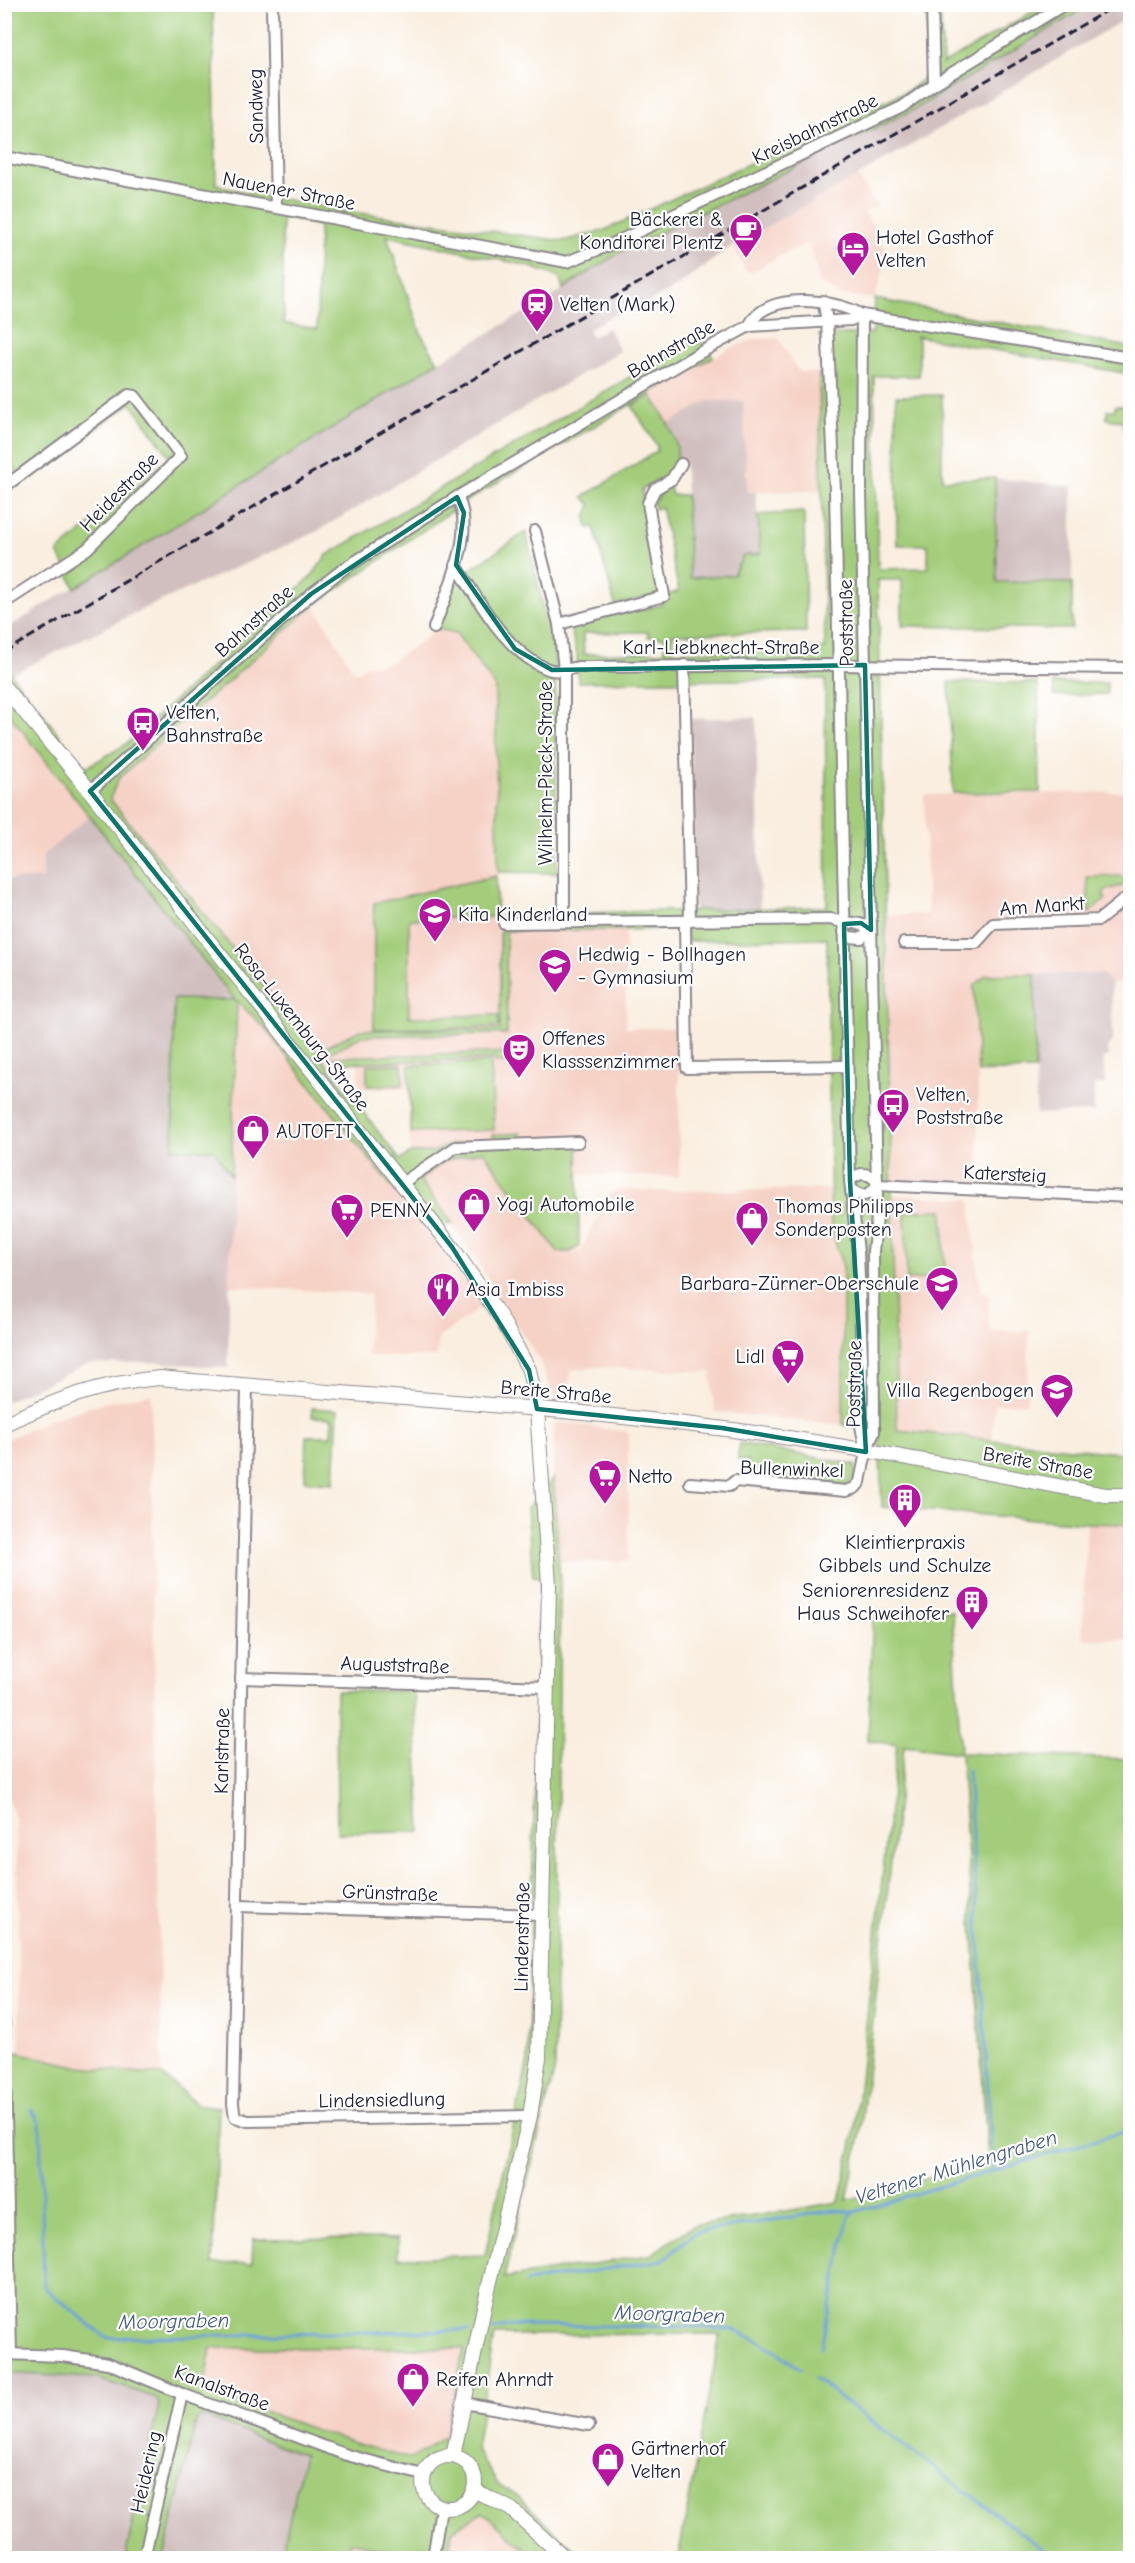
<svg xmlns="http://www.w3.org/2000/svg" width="1135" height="2563" viewBox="0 0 1135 2563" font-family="'Comic Neue',sans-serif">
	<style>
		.built { fill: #f6d1c5 }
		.industrial { fill: #d1bfbf }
		.green { fill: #a3cd7a; stroke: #62785a; stroke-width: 1.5; fill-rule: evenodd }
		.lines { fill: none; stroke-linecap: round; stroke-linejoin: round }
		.stream { stroke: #6da1d9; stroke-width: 3 }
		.minor-casing { stroke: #8e888d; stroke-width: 14 }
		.major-casing { stroke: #8e888d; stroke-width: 16 }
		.minor { stroke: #fff; stroke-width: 10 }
		.major { stroke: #fff; stroke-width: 14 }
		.rail { stroke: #22223b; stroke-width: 3; stroke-dasharray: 9 4.5; stroke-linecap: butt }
		.marked { fill: none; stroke: #0f766e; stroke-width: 4.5; stroke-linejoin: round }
		.labels { text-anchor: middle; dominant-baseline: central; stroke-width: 4.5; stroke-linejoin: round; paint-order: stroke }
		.street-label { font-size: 20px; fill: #22223b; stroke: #fff }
		.poi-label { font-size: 20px; fill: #22223b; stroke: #fff; text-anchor: start }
		.water-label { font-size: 21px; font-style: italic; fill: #445b82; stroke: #fff }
	</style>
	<rect width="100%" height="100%" fill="#fff"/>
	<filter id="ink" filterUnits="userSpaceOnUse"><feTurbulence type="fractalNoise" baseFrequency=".0167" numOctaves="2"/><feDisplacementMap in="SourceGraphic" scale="12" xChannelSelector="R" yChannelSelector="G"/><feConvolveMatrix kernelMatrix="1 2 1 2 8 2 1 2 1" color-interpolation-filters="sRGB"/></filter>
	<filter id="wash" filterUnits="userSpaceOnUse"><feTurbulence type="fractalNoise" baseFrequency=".008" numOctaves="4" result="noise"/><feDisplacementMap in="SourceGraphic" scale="24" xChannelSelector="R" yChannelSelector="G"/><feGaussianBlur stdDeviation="1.35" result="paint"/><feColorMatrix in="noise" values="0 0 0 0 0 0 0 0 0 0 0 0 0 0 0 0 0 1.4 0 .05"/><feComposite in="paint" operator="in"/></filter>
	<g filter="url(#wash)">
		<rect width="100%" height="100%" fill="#f9eedf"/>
		<!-- built -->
		<g class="built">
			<path d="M857 176 877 206 865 212 888 253 875 299 840 295 820 283 809 243 787 252 752 272 746 271 733 245Z"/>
			<path d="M778 338 799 372 819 373 822 491 747 492 707 401 668 424 651 394 730 348 755 339Z"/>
			<path d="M314 605 355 673 367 665 387 664 428 637 434 628 456 633 495 686 500 1030H360L317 1051 110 799 118 779Z"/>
			<path d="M1124 681H1130V982L1111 983 1102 974 986 975 974 986 978 1072V1182L892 1180 885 915 928 914 924 795 1126 792Z"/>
			<path d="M4 709 90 816 43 855V878L5 880Z"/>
			<path d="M625 930 626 1028H679V1177L579 1174 578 1138 521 1139 520 1133 494 1135 493 1140 452 1144 433 1152 410 1153 408 1089 359 1088 358 1064H326L321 1057 362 1036 507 1034 506 931Z"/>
			<path d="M236 1001 262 1025 421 1223 465 1280 482 1306 438 1338 437 1357 367 1356 371 1294 228 1286Z"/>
			<path d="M483 1151 559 1252 580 1251 610 1193 621 1189 656 1191 831 1189V1228L843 1267V1425L715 1412 711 1372 596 1367 571 1370 569 1400 554 1398 539 1359 453 1224 420 1180 445 1161Z"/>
			<path d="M893 1195 970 1199 980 1292 989 1293V1331H1029L1027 1403 995 1404 992 1440 897 1431Z"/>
			<path d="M151 1394 155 1722 162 2075 80 2067 20 2053 16 1820 4 1786V1441L47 1421 98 1404Z"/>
			<path d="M1130 1405V1450L1118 1453 1122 1408Z"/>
			<path d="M557 1422 628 1432 629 1561 559 1562 553 1478 554 1425Z"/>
			<path d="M1087 1523 1130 1524V1640L1082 1639Z"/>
			<path d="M211 2348H464L445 2436 411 2459 364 2448 310 2429 204 2389Z"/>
			<path d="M482 2512 536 2558H448L452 2531Z"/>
			<path d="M349 2541 420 2558H346Z"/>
		</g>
		<!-- industrial -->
		<g class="industrial">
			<path d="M1090 5H1130V16L878 165 733 245 677 287 644 304 626 308 588 329 592 337 608 328 620 351 314 533 147 607 12 674 5 665 4 630 438 362 550 298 620 252 915 109Z"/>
			<path d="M707 401H743L747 492H756L761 574 689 578 685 466 677 459 675 434 668 424Z"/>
			<path d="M995 478 1072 486V583L997 582Z"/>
			<path d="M756 717 760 908 694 910 690 719Z"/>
			<path d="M90 816 236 1001 174 1000 173 1149 214 1150 231 1176 228 1368 156 1362 88 1364 5 1402 4 880 43 878V855Z"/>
			<path d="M1035 974H1102L1111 983 1113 1040 1108 1048 1109 1056 1103 1057 1105 1084 1094 1085V1112L1036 1114Z"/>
			<path d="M4 2373 95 2378 157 2398 159 2405 125 2558H5Z"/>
			<path d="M202 2416 304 2454 281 2558H164L196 2421Z"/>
		</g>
		<!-- green -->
		<g class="green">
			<path d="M4 5H213L216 183 225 188 344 211 563 241 605 230 909 90 929 74 926 5H940L943 64 1044 5H1090L915 109 620 252 563 289 559 277 525 265 387 236 421 334 438 362 75 588 58 552 170 457 131 403 22 483 5 452ZM282 216 319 226 317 329 284 323Z"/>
			<path d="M875 299 1130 347V374L916 336 919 341V376H874L878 569 928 568V545H897L896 396 942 395V480L995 478 997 582 1072 583V629L902 626V580H878L897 1430 1118 1453 1130 1450V1524L1087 1523 882 1507 879 1430 882 1429 843 1425V1267L831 1228 827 938 687 941V929L506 931 507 1034 362 1036 321 1057 400 1160 410 1153 433 1152 452 1144 493 1140V1135L521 1133V1139L578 1138 579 1247 570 1252H558L483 1151 445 1161 420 1180 453 1224 421 1223 262 1025 237 1001 231 1176 214 1150 173 1149 174 999 235 1000 5 709 4 665 83 765 89 766 125 745 311 577 327 555 691 341 694 344 705 342 713 357 471 498 314 605 118 779 110 799 317 1051 360 1030H500V919H556L581 913 827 907 825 679 578 682 577 654 569 624 661 605 664 596 679 591 661 507 654 509 653 503 664 488 670 487 672 495H686L690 578 733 575 743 556 760 554 758 515 804 512 806 632 673 634V652L825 649 819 373H824L823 342 819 335 873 333ZM648 632V637H665L664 652 584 654 583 633Z"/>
			<path d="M651 395C664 416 693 456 667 477 659 483 649 482 642 490L659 595 615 605 594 527 588 528 586 517 591 505 583 497 657 451V446L632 406Z"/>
			<path d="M1115 406H1130V432H1124L1123 421 1107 419V410H1115Z"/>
			<path d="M526 532 555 657 557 873 498 872 495 686 456 633 434 628 456 565 463 574Z"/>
			<path d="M949 682 1038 683 1040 792 953 793Z"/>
			<path d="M1053 683H1107V694L1054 696Z"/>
			<path d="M496 876V917L409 919V1017L498 1015 499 1027 374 1029V903Z"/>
			<path d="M1129 876V884L1106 890 1103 895 1106 899 1089 913 1087 877Z"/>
			<path d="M1035 974V1070L978 1072 974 986 986 975Z"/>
			<path d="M518 1052V1062L496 1063 495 1059 332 1063V1057Z"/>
			<path d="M491 1062 494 1130 411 1133 409 1065Z"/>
			<path d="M402 1064 403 1085 367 1086V1065Z"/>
			<path d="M943 1210 945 1278 907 1280 905 1211Z"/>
			<path d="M312 1408 338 1410 334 1483 305 1481 307 1436H331L332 1418 312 1417Z"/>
			<path d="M739 1443 855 1465C857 1476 854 1482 844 1487L755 1478 749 1473 748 1461 738 1460Z"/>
			<path d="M553 1478 560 1583 555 2068 504 2278 650 2255 693 2226 839 2202 854 2134 897 1745 868 1740 873 1611H952L961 1753 1130 1759V2558H678L720 2334 494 2335 476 2449 497 2483 521 2499 583 2558H536L482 2512 452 2531 448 2558H420L350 2541 346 2558H281L304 2455 202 2416 196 2421 164 2558H125L159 2405 157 2398 95 2378 5 2373 4 2049 80 2067 162 2075 200 2106 219 2107 213 2264 252 2263 253 2239 398 2238V2258L485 2255 528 2061 540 1577 533 1576 527 1508ZM904 1746 961 1753 988 2162 847 2200 860 2136ZM211 2348H463L464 2349 445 2436 411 2459C340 2441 273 2415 204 2388Z"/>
			<path d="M336 1691H414L421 1832 337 1833Z"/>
		</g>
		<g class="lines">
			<!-- stream -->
			<g class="stream">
				<path d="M968 1770 993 2169"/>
				<path d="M31 2109 40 2123 44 2287 106 2338 468 2330"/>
				<path d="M526 2282 663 2260 694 2233 834 2210 854 2212"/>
				<path d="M493 2330 515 2325 700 2327 735 2330 763 2343 801 2369"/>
				<path d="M821 2347 849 2216 854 2212 1130 2130"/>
				<path d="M815 2379 1055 2558"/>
			</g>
		</g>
	</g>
	<g filter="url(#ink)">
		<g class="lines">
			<!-- minor casing -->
			<g class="minor-casing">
				<g id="minor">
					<path d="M272 4 276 207"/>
					<path d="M932 4 934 84"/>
					<path d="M4 157 567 262 612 244 902 107 934 84 1065 4"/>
					<path d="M823 301 827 320 835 491 850 1181 858 1252 862 1359 861 1426 866 1451"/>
					<path d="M749 326C766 290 834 299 862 315L1130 358"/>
					<path d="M4 487 129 395 135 396 181 456 87 549 4 603"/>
					<path d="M535 531 559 624 564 670V922"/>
					<path d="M456 565C479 601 508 656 551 670 559 672 570 669 578 667L837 665 1130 668"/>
					<path d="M559 624 664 596 648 503 655 489 672 479 681 464"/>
					<path d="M434 628C446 593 477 532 457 497"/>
					<path d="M684 665 690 921"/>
					<path d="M90 791 311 594 342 570 457 497 694 356 749 326 851 320 862 315"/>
					<path d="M685 921 687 1068 847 1066"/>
					<path d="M504 923 831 919C844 924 861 920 871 930L861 938 849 937 844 932"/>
					<path d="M904 943H976L993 924 1099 920 1130 895"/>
					<path d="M850 1181C857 1173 865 1172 874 1178L877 1184"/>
					<path d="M402 1183 456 1147 578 1142"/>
					<path d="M877 1185 1130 1197"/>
					<path d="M851 1188C860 1199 871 1196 877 1185"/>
					<path d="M247 1386 233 2104 235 2117 248 2121 530 2116"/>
					<path d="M690 1483 729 1486 735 1481 846 1491 855 1488 860 1482 866 1452 874 1432 873 1251 877 1218V1185L861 492 862 315"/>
					<path d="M241 1678 548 1687"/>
					<path d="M237 1906 542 1915"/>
					<path d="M4 2021 11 2354"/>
					<path d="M4 2354 63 2356 108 2363 182 2394 347 2455 423 2475"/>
					<path d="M464 2403 589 2425"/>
					<path d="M144 2558 182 2394"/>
					<path d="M433 2558 441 2508"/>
				</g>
			</g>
			<!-- major casing -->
			<g class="major-casing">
				<g id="major">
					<path d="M4 687 90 791 452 1247 501 1318 529 1370 537 1409 549 1584 539 2058 530 2116 486 2298 453 2456"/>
					<path d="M4 1424C59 1399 100 1383 160 1378 343 1395 527 1404 709 1427 842 1443 975 1471 1106 1495H1130"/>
					<circle cx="449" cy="2482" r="26"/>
					<path d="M474 2490 511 2509 565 2558"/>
				</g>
			</g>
			<!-- minor -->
			<use href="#minor" class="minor"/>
			<!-- major -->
			<use href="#major" class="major"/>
			<!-- rail -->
			<path class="rail" d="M4 652 1118 4"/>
		</g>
	</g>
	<!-- marked area -->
	<path class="marked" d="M457 497 464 513 456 565 515 649 552 670 865 665 871 930 861 923 844 924 850 1181 866 1452 722 1428 537 1409 529 1370 452 1247 90 791 311 594Z"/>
	<!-- icons -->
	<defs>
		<g id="cafe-pin" transform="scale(1.725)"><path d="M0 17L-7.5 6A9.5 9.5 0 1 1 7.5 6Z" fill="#b5179e" stroke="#fff"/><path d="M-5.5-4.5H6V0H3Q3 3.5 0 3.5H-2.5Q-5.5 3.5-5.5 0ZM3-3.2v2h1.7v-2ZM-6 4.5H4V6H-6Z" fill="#fff"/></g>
		<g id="hotel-pin" transform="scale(1.725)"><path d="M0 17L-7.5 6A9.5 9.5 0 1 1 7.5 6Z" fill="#b5179e" stroke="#fff"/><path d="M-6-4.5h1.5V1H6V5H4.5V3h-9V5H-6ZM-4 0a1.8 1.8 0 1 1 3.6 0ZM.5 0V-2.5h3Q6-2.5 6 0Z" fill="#fff"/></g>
		<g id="station-pin" transform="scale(1.725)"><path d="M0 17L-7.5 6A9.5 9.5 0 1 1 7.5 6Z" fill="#b5179e" stroke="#fff"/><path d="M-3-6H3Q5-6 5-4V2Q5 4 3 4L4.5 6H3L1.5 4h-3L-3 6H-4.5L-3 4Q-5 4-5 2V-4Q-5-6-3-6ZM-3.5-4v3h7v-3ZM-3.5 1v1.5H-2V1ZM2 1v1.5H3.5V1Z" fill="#fff"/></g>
		<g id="bus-pin" transform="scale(1.725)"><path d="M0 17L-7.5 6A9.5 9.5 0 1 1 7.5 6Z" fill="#b5179e" stroke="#fff"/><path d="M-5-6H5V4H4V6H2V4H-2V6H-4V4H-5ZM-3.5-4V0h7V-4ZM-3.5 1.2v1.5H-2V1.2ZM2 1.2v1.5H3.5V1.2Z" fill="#fff"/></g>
		<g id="school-pin" transform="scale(1.725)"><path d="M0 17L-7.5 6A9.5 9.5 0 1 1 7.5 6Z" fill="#b5179e" stroke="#fff"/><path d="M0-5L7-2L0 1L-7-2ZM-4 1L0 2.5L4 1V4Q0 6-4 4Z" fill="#fff"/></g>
		<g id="theatre-pin" transform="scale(1.725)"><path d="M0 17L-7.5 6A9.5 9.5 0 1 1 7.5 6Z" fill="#b5179e" stroke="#fff"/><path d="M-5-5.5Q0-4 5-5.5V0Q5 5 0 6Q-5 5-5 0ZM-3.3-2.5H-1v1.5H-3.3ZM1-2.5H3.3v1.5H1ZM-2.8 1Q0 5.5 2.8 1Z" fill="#fff"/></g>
		<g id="shop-pin" transform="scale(1.725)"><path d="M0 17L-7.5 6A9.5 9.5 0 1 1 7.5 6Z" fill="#b5179e" stroke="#fff"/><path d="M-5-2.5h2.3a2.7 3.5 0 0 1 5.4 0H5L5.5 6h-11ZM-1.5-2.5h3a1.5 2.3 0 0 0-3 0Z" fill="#fff"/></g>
		<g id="supermarket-pin" transform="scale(1.725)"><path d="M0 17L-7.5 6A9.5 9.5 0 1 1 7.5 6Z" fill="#b5179e" stroke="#fff"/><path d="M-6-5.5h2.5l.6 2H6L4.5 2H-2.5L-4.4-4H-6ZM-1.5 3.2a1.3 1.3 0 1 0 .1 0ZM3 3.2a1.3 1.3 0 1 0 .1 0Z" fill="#fff"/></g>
		<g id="restaurant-pin" transform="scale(1.725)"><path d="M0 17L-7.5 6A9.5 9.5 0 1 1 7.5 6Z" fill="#b5179e" stroke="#fff"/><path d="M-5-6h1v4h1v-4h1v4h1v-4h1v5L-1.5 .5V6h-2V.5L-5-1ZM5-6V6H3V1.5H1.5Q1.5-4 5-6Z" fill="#fff"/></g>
		<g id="building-pin" transform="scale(1.725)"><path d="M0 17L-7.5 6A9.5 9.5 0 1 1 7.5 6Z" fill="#b5179e" stroke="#fff"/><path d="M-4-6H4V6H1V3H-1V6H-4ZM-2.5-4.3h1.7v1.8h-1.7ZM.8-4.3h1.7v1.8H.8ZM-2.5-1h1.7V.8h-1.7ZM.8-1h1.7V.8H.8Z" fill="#fff"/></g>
	</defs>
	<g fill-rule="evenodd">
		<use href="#cafe-pin" x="746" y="230"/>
		<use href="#hotel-pin" x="853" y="248"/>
		<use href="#station-pin" x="537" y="304"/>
		<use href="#bus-pin" x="143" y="723"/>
		<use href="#school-pin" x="435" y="914"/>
		<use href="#school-pin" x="555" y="965"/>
		<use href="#theatre-pin" x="519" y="1050"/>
		<use href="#bus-pin" x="893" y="1105"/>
		<use href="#shop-pin" x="253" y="1131"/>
		<use href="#shop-pin" x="474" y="1204"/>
		<use href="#supermarket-pin" x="347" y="1210"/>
		<use href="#shop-pin" x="752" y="1218"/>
		<use href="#school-pin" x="942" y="1283"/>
		<use href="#restaurant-pin" x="443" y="1289"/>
		<use href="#supermarket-pin" x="788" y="1356"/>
		<use href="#school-pin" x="1057" y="1390"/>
		<use href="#supermarket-pin" x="605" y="1476"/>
		<use href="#building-pin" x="905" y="1500"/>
		<use href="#building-pin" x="972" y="1602"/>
		<use href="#shop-pin" x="413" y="2379"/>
		<use href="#shop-pin" x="608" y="2459"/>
	</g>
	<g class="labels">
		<!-- street labels -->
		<g class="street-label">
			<text transform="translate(256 106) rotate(-91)">Sandweg</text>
			<text transform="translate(815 129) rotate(-26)">Kreisbahnstraße</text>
			<text transform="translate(289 191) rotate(11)">Nauener Straße</text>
			<text transform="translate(671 349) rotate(-30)">Bahnstraße</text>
			<text transform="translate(119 492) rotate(-45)">Heidestraße</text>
			<text transform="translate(254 621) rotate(-42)">Bahnstraße</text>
			<text transform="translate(846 623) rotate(-91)">Poststraße</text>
			<text x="721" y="647">Karl-Liebknecht-Straße</text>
			<text transform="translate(545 773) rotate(-90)">Wilhelm-Pieck-Straße</text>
			<text transform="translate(1042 906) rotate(-4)">Am Markt</text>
			<text transform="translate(302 1027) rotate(52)">Rosa-Luxemburg-Straße</text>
			<text transform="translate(1005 1174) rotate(3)">Katersteig</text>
			<text transform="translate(854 1384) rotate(-89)">Poststraße</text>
			<text transform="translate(556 1392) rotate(5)">Breite Straße</text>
			<text transform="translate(1038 1463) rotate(10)">Breite Straße</text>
			<text transform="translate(792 1469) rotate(2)">Bullenwinkel</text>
			<text transform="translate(395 1665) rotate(2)">Auguststraße</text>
			<text transform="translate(222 1751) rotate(-89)">Karlstraße</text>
			<text transform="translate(390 1893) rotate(2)">Grünstraße</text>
			<text transform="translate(522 1937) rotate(-89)">Lindenstraße</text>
			<text transform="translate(382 2100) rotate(-1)">Lindensiedlung</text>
			<text transform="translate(222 2388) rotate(20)">Kanalstraße</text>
			<text transform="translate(146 2472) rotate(-77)">Heidering</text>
		</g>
		<!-- poi labels -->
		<g class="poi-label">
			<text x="723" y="219" text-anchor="end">Bäckerei &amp;<tspan x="723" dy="23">Konditorei Plentz</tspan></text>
			<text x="876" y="237">Hotel Gasthof<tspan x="876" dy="23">Velten</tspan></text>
			<text x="560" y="304">Velten (Mark)</text>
			<text x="166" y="712">Velten,<tspan x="166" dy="23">Bahnstraße</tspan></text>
			<text x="458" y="914">Kita Kinderland</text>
			<text x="578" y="954">Hedwig - Bollhagen<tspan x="578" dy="23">- Gymnasium</tspan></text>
			<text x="542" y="1038">Offenes<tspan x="542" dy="23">Klasssenzimmer</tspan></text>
			<text x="916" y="1094">Velten,<tspan x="916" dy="23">Poststraße</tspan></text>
			<text x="276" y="1131">AUTOFIT</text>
			<text x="497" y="1204">Yogi Automobile</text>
			<text x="775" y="1206">Thomas Philipps<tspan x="775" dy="23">Sonderposten</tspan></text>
			<text x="370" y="1210">PENNY</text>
			<text x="919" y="1283" text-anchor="end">Barbara-Zürner-Oberschule</text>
			<text x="466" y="1289">Asia Imbiss</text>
			<text x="765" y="1356" text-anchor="end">Lidl</text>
			<text x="1034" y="1390" text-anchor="end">Villa Regenbogen</text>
			<text x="628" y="1476">Netto</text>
			<text x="905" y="1542" text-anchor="middle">Kleintierpraxis<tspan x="905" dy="23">Gibbels und Schulze</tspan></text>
			<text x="949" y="1590" text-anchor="end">Seniorenresidenz<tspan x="949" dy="23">Haus Schweihofer</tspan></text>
			<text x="436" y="2379">Reifen Ahrndt</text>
			<text x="631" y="2448">Gärtnerhof<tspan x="631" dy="23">Velten</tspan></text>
		</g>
		<!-- water labels -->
		<g class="water-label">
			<text transform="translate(956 2167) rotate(-17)">Veltener Mühlengraben</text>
			<text transform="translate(670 2314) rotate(2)">Moorgraben</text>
			<text transform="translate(174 2321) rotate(-1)">Moorgraben</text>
		</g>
	</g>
	<!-- margin -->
	<rect width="1135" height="2563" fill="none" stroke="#fff" stroke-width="24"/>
</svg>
